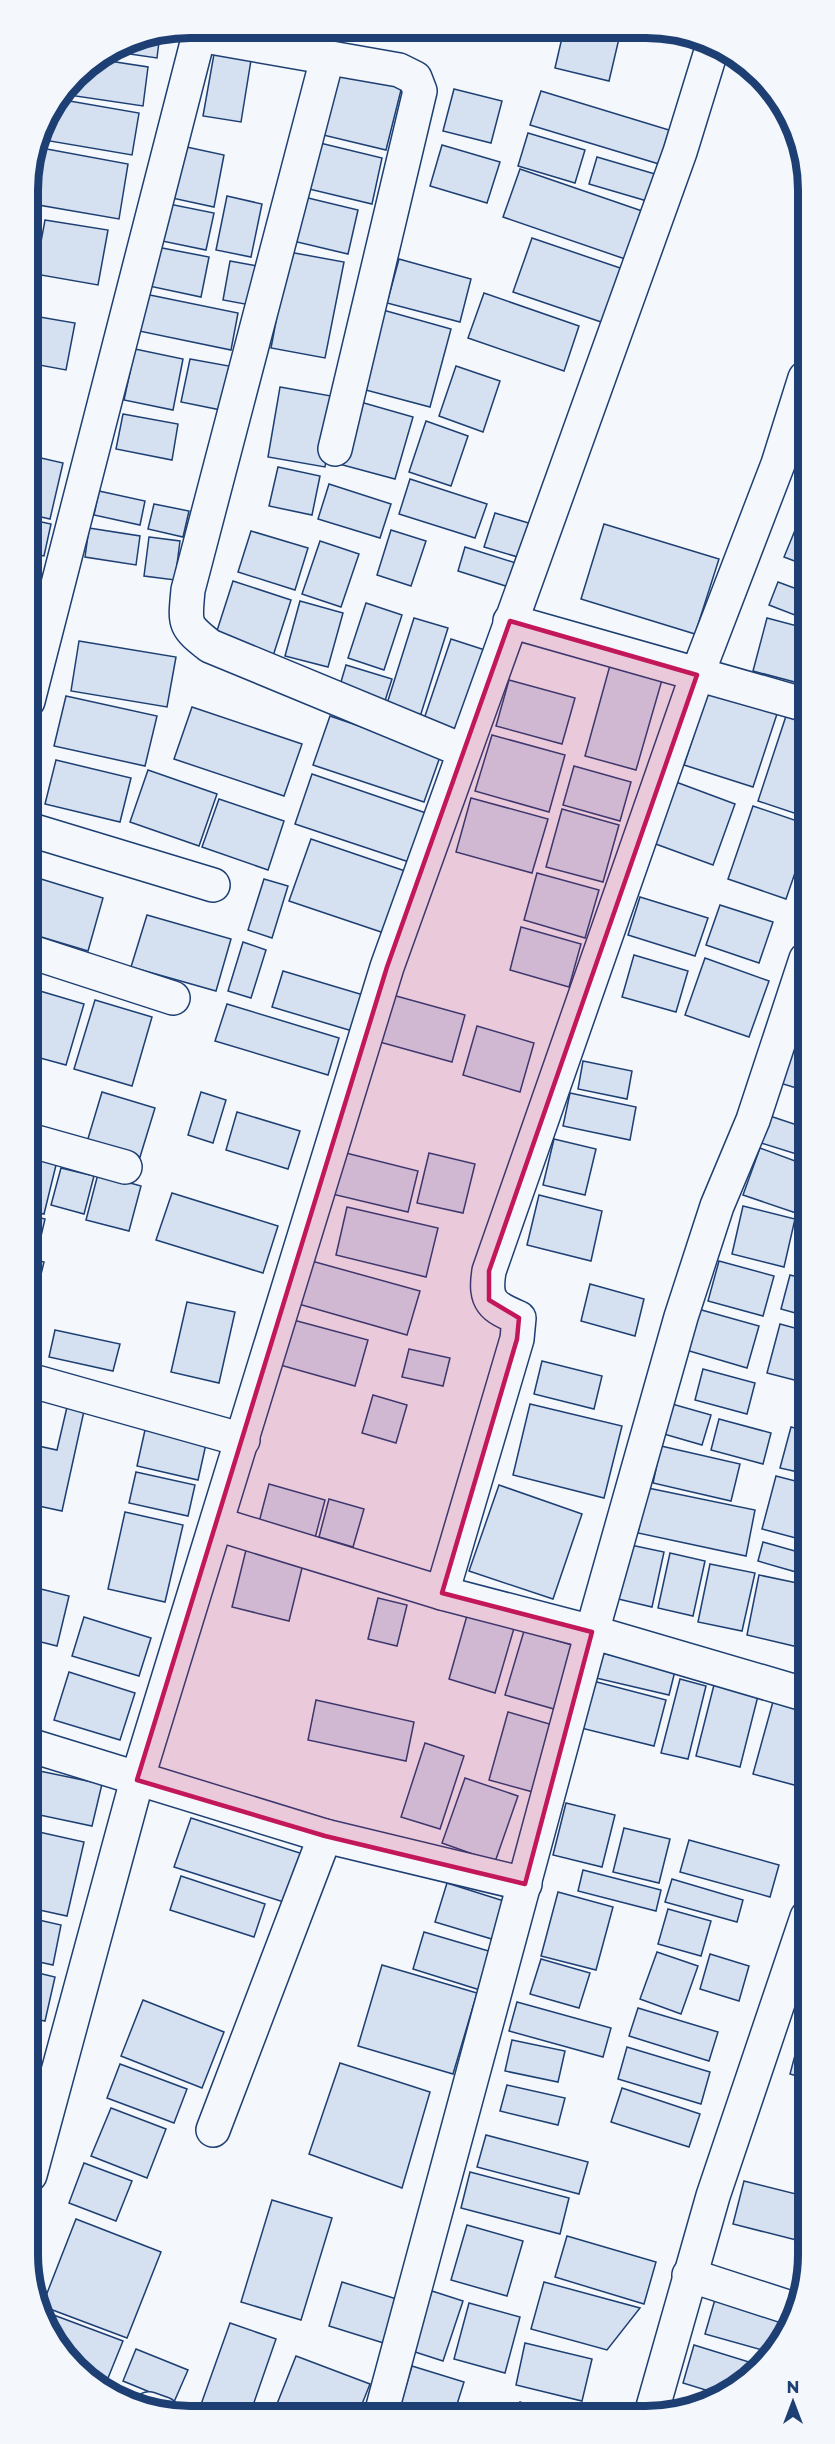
<svg xmlns="http://www.w3.org/2000/svg" width="835" height="2444" viewBox="0 0 835 2444" font-family="Montserrat,sans-serif">
	<style>
		.building { fill: #d5e0f0; stroke: #1d3f73; stroke-width: 1.5 }
		.lines { fill: none; stroke-linecap: round; stroke-linejoin: round }
		.street-casing { stroke: #1d3f73; stroke-width: 36 }
		.street { stroke: #f4f7fb; stroke-width: 33 }
		.marked { fill: #c2185b; fill-opacity: 0.2; stroke: #c2185b; stroke-width: 4.5; stroke-linejoin: round }
		.rim { fill: none; stroke: #1d3f73; stroke-width: 8 }
	</style>
	<rect width="100%" height="100%" fill="#f4f7fb"/>
	<!-- building -->
	<g class="building">
		<path d="M564 29 621 30 609 81 555 68Z"/>
		<path d="M160 33 157 58 109 51 128 39Z"/>
		<path d="M214 54 251 60 241 122 203 116Z"/>
		<path d="M96 59 148 67 143 106 62 94 82 68Z"/>
		<path d="M336 66 403 82 386 150 319 134Z"/>
		<path d="M454 89 502 101 491 143 443 131Z"/>
		<path d="M541 91 669 130 659 164 530 125Z"/>
		<path d="M58 99 139 113 132 155 38 139 44 117Z"/>
		<path d="M528 133 585 150 575 183 518 166Z"/>
		<path d="M320 143 382 158 372 204 309 189Z"/>
		<path d="M442 145 500 162 487 203 430 186Z"/>
		<path d="M182 146 224 155 214 207 172 198Z"/>
		<path d="M36 147 128 164 119 219 27 203V179Z"/>
		<path d="M597 157 655 174 647 201 589 184Z"/>
		<path d="M520 169 645 212 628 260 503 217Z"/>
		<path d="M227 196 262 204 251 257 216 250Z"/>
		<path d="M304 197 358 210 348 254 293 241Z"/>
		<path d="M169 204 214 213 206 250 162 241Z"/>
		<path d="M45 220 108 230 98 285 35 274Z"/>
		<path d="M532 238 626 270 607 324 513 292Z"/>
		<path d="M157 247 209 257 201 297 149 286Z"/>
		<path d="M289 252 344 262 325 358 271 348Z"/>
		<path d="M399 259 471 279 460 322 387 303Z"/>
		<path d="M230 261 257 266 250 305 223 300Z"/>
		<path d="M484 293 579 326 564 371 468 338Z"/>
		<path d="M145 294 238 313 231 350 139 331Z"/>
		<path d="M383 310 451 329 430 407 362 389Z"/>
		<path d="M28 315 75 323 66 370 28 363Z"/>
		<path d="M135 349 183 359 173 410 124 400Z"/>
		<path d="M190 359 229 366 221 410 181 402Z"/>
		<path d="M456 366 500 381 483 432 439 416Z"/>
		<path d="M28 383 37 385 28 434Z"/>
		<path d="M280 387 337 397 325 467 268 457Z"/>
		<path d="M357 401 413 417 395 479 339 464Z"/>
		<path d="M123 414 178 424 172 460 116 449Z"/>
		<path d="M426 421 468 436 451 486 409 472Z"/>
		<path d="M28 455 63 463 50 519 28 514Z"/>
		<path d="M278 467 320 476 312 515 269 506Z"/>
		<path d="M410 479 487 504 475 538 399 514Z"/>
		<path d="M329 484 391 504 380 538 318 519Z"/>
		<path d="M99 491 145 501 140 525 94 515Z"/>
		<path d="M154 504 189 511 183 537 148 529Z"/>
		<path d="M805 506V565L784 557Z"/>
		<path d="M495 513 532 524 521 558 484 547Z"/>
		<path d="M28 519 51 524 44 556 28 553Z"/>
		<path d="M604 524 719 559 695 634 581 599Z"/>
		<path d="M89 528 140 536 136 565 85 557Z"/>
		<path d="M391 530 426 541 411 586 377 575Z"/>
		<path d="M251 531 308 548 295 590 238 572Z"/>
		<path d="M149 537 180 541 175 580 144 576Z"/>
		<path d="M320 541 359 554 341 607 302 594Z"/>
		<path d="M465 547 519 564 512 588 458 571Z"/>
		<path d="M28 562 41 565 30 612 28 611Z"/>
		<path d="M233 581 291 600 273 656 215 637Z"/>
		<path d="M778 582 805 592V619L769 605Z"/>
		<path d="M300 601 343 613 328 667 285 656Z"/>
		<path d="M366 603 402 615 384 670 348 658Z"/>
		<path d="M414 618 448 628 419 720 385 710Z"/>
		<path d="M767 618 805 628 806 685 753 671Z"/>
		<path d="M451 639 488 651 461 733 423 722Z"/>
		<path d="M79 641 176 657 167 707 71 691Z"/>
		<path d="M612 658 664 673 636 770 585 756Z"/>
		<path d="M346 665 392 679 383 707 338 692Z"/>
		<path d="M509 680 575 698 562 744 496 726Z"/>
		<path d="M708 692 777 714 753 787 684 765Z"/>
		<path d="M66 696 157 716 145 766 54 746Z"/>
		<path d="M192 707 302 744 284 796 174 759Z"/>
		<path d="M788 710 806 715V817L758 801Z"/>
		<path d="M330 716 441 754 424 802 313 765Z"/>
		<path d="M492 735 565 755 549 812 475 791Z"/>
		<path d="M56 760 131 778 120 822 45 804Z"/>
		<path d="M574 766 631 782 620 821 563 805Z"/>
		<path d="M148 770 217 794 199 846 130 822Z"/>
		<path d="M312 774 426 813 409 862 295 824Z"/>
		<path d="M676 782 735 804 713 865 653 843Z"/>
		<path d="M471 798 548 819 532 873 456 852Z"/>
		<path d="M219 799 284 821 268 870 202 847Z"/>
		<path d="M753 806 806 824V841L786 899 728 879Z"/>
		<path d="M562 809 619 825 603 882 546 867Z"/>
		<path d="M311 839 411 873 390 935 289 901Z"/>
		<path d="M537 873 599 890 585 938 524 920Z"/>
		<path d="M28 875 103 898 88 951 28 933Z"/>
		<path d="M264 879 288 886 272 938 248 930Z"/>
		<path d="M640 897 708 918 695 956 628 935Z"/>
		<path d="M720 905 773 922 759 963 706 945Z"/>
		<path d="M147 915 231 939 216 991 131 967Z"/>
		<path d="M521 927 581 944 569 987 510 970Z"/>
		<path d="M243 942 266 950 251 998 228 991Z"/>
		<path d="M634 955 688 971 676 1012 622 997Z"/>
		<path d="M705 958 769 981 749 1037 685 1015Z"/>
		<path d="M283 971 370 997 359 1033 272 1007Z"/>
		<path d="M28 983 35 985 28 1008Z"/>
		<path d="M40 991 84 1004 66 1065 29 1055V1030Z"/>
		<path d="M389 994 465 1015 452 1062 376 1041Z"/>
		<path d="M95 1000 152 1017 132 1086 74 1069Z"/>
		<path d="M806 1000V1032L797 1029Z"/>
		<path d="M227 1004 339 1038 328 1075 215 1041Z"/>
		<path d="M477 1026 534 1043 520 1092 463 1075Z"/>
		<path d="M793 1041 806 1045V1091L780 1083Z"/>
		<path d="M583 1061 632 1071 627 1099 578 1089Z"/>
		<path d="M102 1092 155 1108 140 1157 87 1142Z"/>
		<path d="M201 1092 226 1100 213 1143 188 1135Z"/>
		<path d="M570 1093 636 1107 630 1140 563 1126Z"/>
		<path d="M237 1112 300 1131 288 1169 226 1150Z"/>
		<path d="M767 1115 806 1128V1157L758 1142Z"/>
		<path d="M554 1139 596 1149 585 1195 543 1185Z"/>
		<path d="M760 1148 806 1165V1193L799 1214 743 1195Z"/>
		<path d="M342 1152 418 1171 408 1212 332 1194Z"/>
		<path d="M429 1153 475 1164 463 1213 417 1203Z"/>
		<path d="M29 1154 57 1161 44 1214 29 1211Z"/>
		<path d="M61 1168 94 1176 84 1214 51 1205Z"/>
		<path d="M98 1174 141 1186 129 1231 86 1220Z"/>
		<path d="M172 1193 278 1226 263 1273 156 1240Z"/>
		<path d="M539 1195 602 1211 591 1261 527 1245Z"/>
		<path d="M743 1206 795 1219 784 1267 732 1254Z"/>
		<path d="M347 1207 438 1228 426 1277 336 1255Z"/>
		<path d="M29 1215 45 1219 38 1249 29 1247Z"/>
		<path d="M806 1239V1266L798 1263Z"/>
		<path d="M29 1258 44 1262 34 1303 29 1302Z"/>
		<path d="M308 1260 420 1291 407 1335 295 1303Z"/>
		<path d="M719 1261 774 1276 763 1316 708 1301Z"/>
		<path d="M790 1275 806 1279V1316L781 1309Z"/>
		<path d="M590 1284 644 1299 635 1336 581 1321Z"/>
		<path d="M187 1302 235 1312 219 1383 171 1372Z"/>
		<path d="M698 1309 759 1326 747 1368 686 1350Z"/>
		<path d="M286 1318 368 1340 355 1386 273 1363Z"/>
		<path d="M780 1324 806 1331V1383L767 1373Z"/>
		<path d="M55 1330 120 1344 113 1371 49 1357Z"/>
		<path d="M409 1349 450 1358 443 1386 402 1377Z"/>
		<path d="M542 1361 602 1376 594 1409 534 1394Z"/>
		<path d="M703 1369 755 1383 747 1414 695 1400Z"/>
		<path d="M373 1395 407 1405 396 1443 362 1433Z"/>
		<path d="M665 1402 711 1415 702 1445 657 1432Z"/>
		<path d="M530 1404 622 1426 604 1498 513 1475Z"/>
		<path d="M67 1407 84 1411 62 1511 29 1504V1444L57 1450Z"/>
		<path d="M807 1407V1425L802 1423Z"/>
		<path d="M719 1419 771 1433 763 1464 711 1450Z"/>
		<path d="M791 1427 807 1431V1474L780 1468Z"/>
		<path d="M145 1430 206 1444 198 1480 137 1466Z"/>
		<path d="M661 1446 740 1464 731 1501 653 1483Z"/>
		<path d="M136 1472 195 1485 188 1516 129 1503Z"/>
		<path d="M776 1476 807 1484V1541L762 1529Z"/>
		<path d="M269 1484 325 1500 315 1538 259 1522Z"/>
		<path d="M499 1485 582 1514 553 1599 469 1571Z"/>
		<path d="M648 1488 755 1510 746 1556 638 1533Z"/>
		<path d="M329 1499 364 1509 353 1547 319 1537Z"/>
		<path d="M125 1512 183 1525 165 1602 108 1589Z"/>
		<path d="M763 1542 802 1553 796 1572 758 1561Z"/>
		<path d="M626 1544 664 1552 652 1607 614 1598Z"/>
		<path d="M246 1550 303 1564 289 1621 232 1607Z"/>
		<path d="M670 1553 705 1561 693 1616 658 1608Z"/>
		<path d="M710 1564 755 1573 742 1631 698 1622Z"/>
		<path d="M759 1575 807 1585V1606L798 1647 747 1635Z"/>
		<path d="M29 1586 69 1596 57 1646 29 1639Z"/>
		<path d="M378 1598 407 1605 397 1646 368 1639Z"/>
		<path d="M470 1605 517 1618 495 1693 449 1679Z"/>
		<path d="M84 1617 151 1638 139 1676 72 1656Z"/>
		<path d="M524 1631 572 1645 554 1709 505 1695Z"/>
		<path d="M602 1653 675 1671 669 1695 596 1678Z"/>
		<path d="M69 1672 135 1693 120 1740 54 1720Z"/>
		<path d="M716 1677 760 1688 740 1767 696 1756Z"/>
		<path d="M680 1679 706 1686 688 1759 661 1753Z"/>
		<path d="M593 1681 666 1700 654 1746 581 1728Z"/>
		<path d="M774 1698 807 1708V1755L798 1786 753 1774Z"/>
		<path d="M316 1700 414 1722 406 1761 308 1740Z"/>
		<path d="M508 1712 553 1725 533 1792 489 1780Z"/>
		<path d="M425 1743 464 1756 440 1829 401 1817Z"/>
		<path d="M30 1769 102 1784 92 1826 30 1813Z"/>
		<path d="M465 1778 518 1796 495 1862 442 1843Z"/>
		<path d="M566 1803 615 1815 602 1867 553 1855Z"/>
		<path d="M191 1818 306 1855 290 1904 174 1867Z"/>
		<path d="M624 1828 670 1839 659 1883 613 1872Z"/>
		<path d="M30 1830 84 1842 67 1916 30 1908Z"/>
		<path d="M689 1840 779 1865 770 1897 680 1872Z"/>
		<path d="M583 1870 661 1890 656 1911 578 1891Z"/>
		<path d="M181 1876 265 1904 254 1937 170 1910Z"/>
		<path d="M672 1879 743 1900 737 1922 665 1902Z"/>
		<path d="M447 1883 507 1902 495 1940 435 1922Z"/>
		<path d="M558 1892 613 1907 596 1970 541 1956Z"/>
		<path d="M668 1909 711 1921 701 1956 658 1944Z"/>
		<path d="M30 1918 61 1925 53 1965 30 1960Z"/>
		<path d="M424 1932 492 1952 480 1990 413 1969Z"/>
		<path d="M657 1952 698 1966 681 2014 640 1999Z"/>
		<path d="M710 1954 749 1966 739 2001 700 1989Z"/>
		<path d="M541 1959 590 1973 579 2008 530 1994Z"/>
		<path d="M382 1965 477 1993 453 2074 358 2046Z"/>
		<path d="M30 1971 55 1977 45 2021 30 2018Z"/>
		<path d="M143 2000 224 2032 202 2088 121 2056Z"/>
		<path d="M517 2002 611 2028 603 2057 509 2031Z"/>
		<path d="M638 2008 718 2032 709 2061 629 2036Z"/>
		<path d="M802 2029 807 2031V2079L790 2074Z"/>
		<path d="M512 2040 565 2051 558 2082 505 2071Z"/>
		<path d="M627 2047 710 2072 701 2104 618 2079Z"/>
		<path d="M340 2063 430 2092 402 2188 309 2154Z"/>
		<path d="M120 2064 187 2089 174 2123 107 2098Z"/>
		<path d="M507 2085 565 2098 558 2125 500 2111Z"/>
		<path d="M622 2088 700 2114 689 2147 611 2122Z"/>
		<path d="M111 2108 166 2129 147 2178 91 2156Z"/>
		<path d="M486 2135 588 2162 579 2194 477 2167Z"/>
		<path d="M84 2163 132 2181 116 2221 69 2203Z"/>
		<path d="M470 2172 569 2198 560 2234 461 2208Z"/>
		<path d="M744 2181 808 2197V2243L733 2224Z"/>
		<path d="M272 2200 332 2218 301 2320 241 2302Z"/>
		<path d="M76 2219 161 2252 127 2338 42 2306Z"/>
		<path d="M467 2225 523 2241 507 2296 451 2280Z"/>
		<path d="M567 2236 656 2262 644 2304 555 2277Z"/>
		<path d="M342 2282 403 2301 390 2345 329 2326Z"/>
		<path d="M544 2282 640 2308 607 2350 531 2329Z"/>
		<path d="M432 2291 463 2301 443 2361 412 2351Z"/>
		<path d="M716 2296 795 2318 773 2353 705 2334Z"/>
		<path d="M469 2303 520 2317 505 2373 454 2359Z"/>
		<path d="M43 2311 123 2341 108 2378 72 2365Z"/>
		<path d="M230 2323 276 2339 250 2414H209L199 2410Z"/>
		<path d="M525 2343 592 2359 582 2401 516 2385Z"/>
		<path d="M694 2345 762 2366 725 2396 683 2383Z"/>
		<path d="M136 2349 188 2370 174 2402 123 2381Z"/>
		<path d="M296 2356 370 2384 358 2414H273Z"/>
		<path d="M412 2366 464 2382 454 2414H427L400 2406Z"/>
		<path d="M692 2401 703 2404 690 2409Z"/>
		<path d="M520 2402 555 2414H517Z"/>
	</g>
	<g class="lines">
		<!-- street casing -->
		<g class="street-casing">
			<g id="street">
				<path d="M199 35 399 70 415 78 420 91 335 449"/>
				<path d="M327 59 188 590C185 624 183 625 210 646L464 751"/>
				<path d="M510 621 806 705"/>
				<path d="M28 701 201 27"/>
				<path d="M28 829 213 885"/>
				<path d="M28 951 173 998"/>
				<path d="M29 1140 125 1167"/>
				<path d="M29 1380 243 1440"/>
				<path d="M217 1524 442 1593 592 1632 807 1695"/>
				<path d="M442 1593 517 1339 519 1318C493 1307 484 1302 489 1271L697 675 778 464 805 378"/>
				<path d="M29 1745 325 1836 525 1884"/>
				<path d="M213 2130 325 1836"/>
				<path d="M30 2175 137 1780 387 967 680 152 712 48"/>
				<path d="M689 2275 797 2310"/>
				<path d="M149 2409 163 2414"/>
				<path d="M381 2414 592 1632 681 1317 717 1206 753 1120 806 959"/>
				<path d="M651 2414 713 2196 807 1917"/>
			</g>
		</g>
		<!-- street -->
		<use href="#street" class="street"/>
	</g>
	<!-- marked area -->
	<path class="marked" d="M510 621 697 675 489 1271V1300L519 1318 517 1339 442 1593 592 1632 525 1884 325 1836 137 1780 387 967Z"/>
	<!-- crop -->
	<path d="M0 0H835V2444H0ZM190 38H646A152 152 0 0 1 798 190V2254A152 152 0 0 1 646 2406H190A152 152 0 0 1 38 2254V190A152 152 0 0 1 190 38Z" fill="#f4f7fb" fill-rule="evenodd"/>
	<path class="rim" d="M190 38H646A152 152 0 0 1 798 190V2254A152 152 0 0 1 646 2406H190A152 152 0 0 1 38 2254V190A152 152 0 0 1 190 38Z"/>
	<!-- north arrow -->
	<g transform="translate(793 2402)" stroke="#f4f7fb" stroke-width="4.5" paint-order="stroke">
	<path d="M0-4.5L10 22L0 15L-10 22Z" fill="#1d3f73"/>
	<text y="-9" font-size="16" font-weight="bold" text-anchor="middle" fill="#1d3f73">N</text>
	</g>
</svg>
